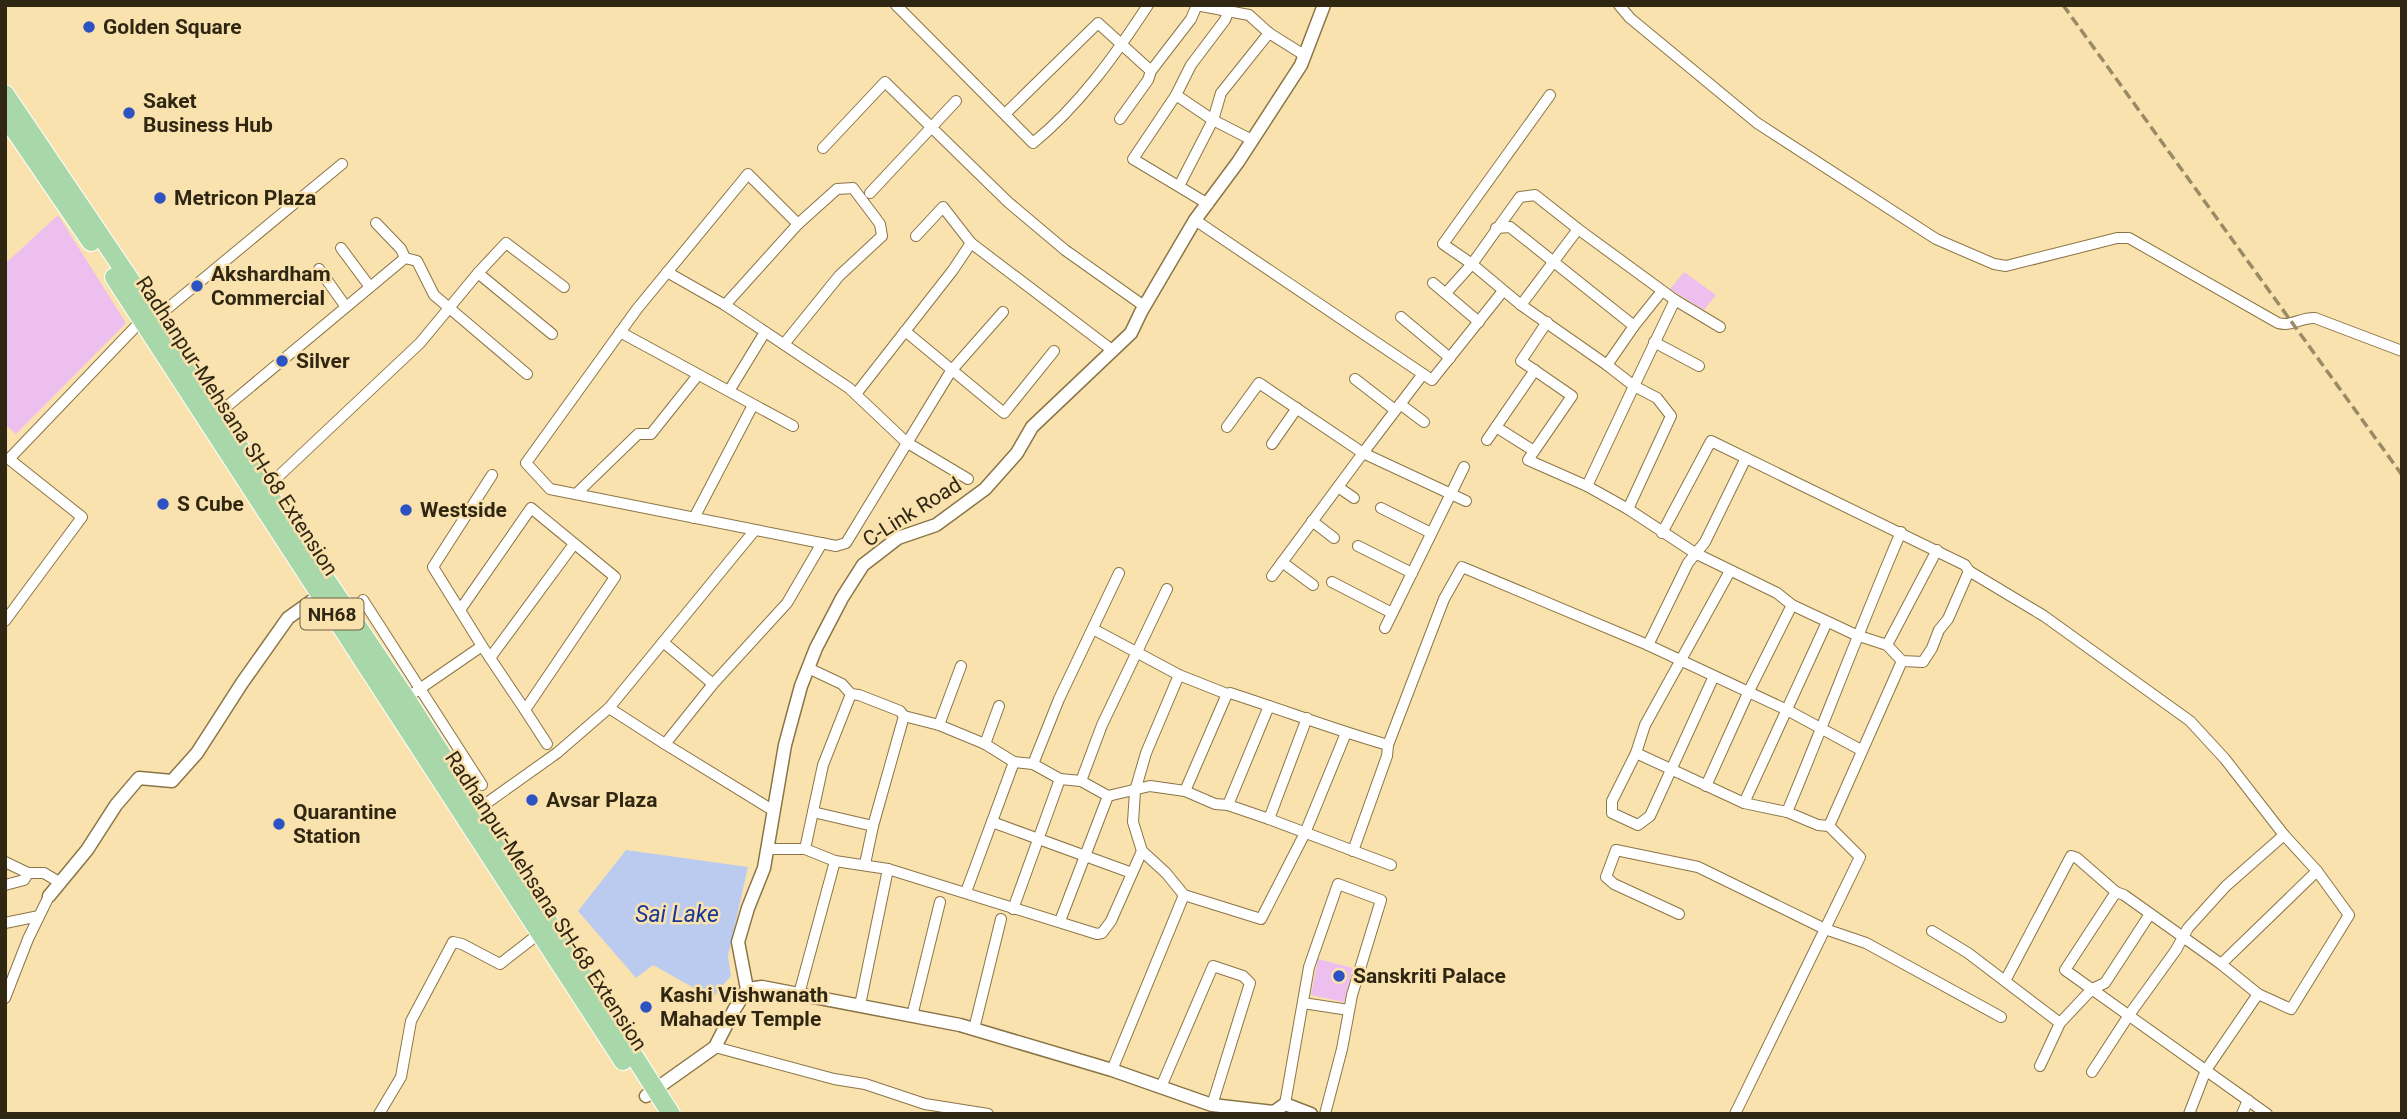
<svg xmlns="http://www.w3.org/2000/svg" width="2407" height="1119" viewBox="0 0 2407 1119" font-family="Roboto,sans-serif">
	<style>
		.green { fill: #edbfee }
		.water { fill: #bbcbef }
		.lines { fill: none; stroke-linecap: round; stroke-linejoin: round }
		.minor-casing { stroke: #8b7545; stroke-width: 12 }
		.tertiary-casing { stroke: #8b7545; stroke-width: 15 }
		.trunk-casing { stroke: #fff; stroke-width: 20 }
		.minor { stroke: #fff; stroke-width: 10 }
		.tertiary { stroke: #fff; stroke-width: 12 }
		.trunk { stroke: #a8d8aa; stroke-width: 18 }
		.rail { stroke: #9a8a65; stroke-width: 3.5; stroke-dasharray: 10 5; stroke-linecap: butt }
		.poi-dot { fill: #2d53c3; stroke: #fae2af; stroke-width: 2.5 }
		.labels { text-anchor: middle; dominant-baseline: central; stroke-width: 5; stroke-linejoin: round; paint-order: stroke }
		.shield { fill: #fae2af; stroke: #6d5f42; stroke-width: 2 }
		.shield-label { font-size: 19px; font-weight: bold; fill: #302713 }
		.poi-label { font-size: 21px; font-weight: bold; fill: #302713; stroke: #fae2af; text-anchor: start }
		.street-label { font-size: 21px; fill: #302713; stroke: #fae2af }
		.water-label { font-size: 23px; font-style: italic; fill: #183797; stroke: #fae2af }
	</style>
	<rect width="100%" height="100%" fill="#fae2af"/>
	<!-- green -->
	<g class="green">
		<path d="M58 215 126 323 16 434 5 424V264Z"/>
		<path d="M1684 272 1716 295 1704 310 1670 289Z"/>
		<path d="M1318 959 1353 968 1344 1002 1311 995Z"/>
	</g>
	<!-- water -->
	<path class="water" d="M626 850 748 867 728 956 731 976 712 998 653 965 636 978 578 911Z"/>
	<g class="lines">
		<!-- minor casing -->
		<g class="minor-casing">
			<g id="minor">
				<path d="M896 5 1033 143C1079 106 1116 54 1148 5"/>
				<path d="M1196 5 1249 15 1269 33 1304 55"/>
				<path d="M1619 5 1630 18 1757 123 1936 239 1994 264 2006 266 2117 238H2129L2278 323C2292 327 2301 317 2315 318L2402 351"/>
				<path d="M1176 95 1213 120 1252 140"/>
				<path d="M1550 95 1443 244 1472 264 1520 197 1535 195 1578 229"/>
				<path d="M1005 114 1098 23 1151 71"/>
				<path d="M1120 119 1148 80 1151 71 1191 19 1197 5"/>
				<path d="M823 148 885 82 1008 202 1065 250 1144 306"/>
				<path d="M1179 186 1213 120 1221 93 1269 33"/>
				<path d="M870 193 956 101"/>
				<path d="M1208 204 1133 159 1176 95 1191 65 1225 20 1229 10"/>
				<path d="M1195 220 1423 374"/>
				<path d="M376 223 401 249 405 258"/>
				<path d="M1496 228 1510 227 1634 326 1662 291"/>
				<path d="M916 236 943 207 971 243"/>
				<path d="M341 248 370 287"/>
				<path d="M405 258 417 261 434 295 527 374"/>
				<path d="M319 269 346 307"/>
				<path d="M667 272 725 305 849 388 906 442 968 479"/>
				<path d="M478 273 552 334"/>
				<path d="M1433 283 1479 322"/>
				<path d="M1446 293 1472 264 1521 305 1578 229 1675 300"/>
				<path d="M725 305 798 224 748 174 637 309 526 463 550 489 836 546 846 543 951 371 1003 312"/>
				<path d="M1521 305 1607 365"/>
				<path d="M1401 317 1450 358"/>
				<path d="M156 318 342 164"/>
				<path d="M1547 322 1521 361 1572 396 1528 460 1587 486 1628 509 1695 553 1777 593 1792 605 1856 635 1887 645 1902 661 1923 662 1932 648 1939 630 1948 619 1969 571"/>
				<path d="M1634 326 1607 365 1634 386 1675 300 1720 327"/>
				<path d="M905 331 1004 413 1054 351"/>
				<path d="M620 332 793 426"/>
				<path d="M1654 342 1699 366"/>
				<path d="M784 344 839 276 882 236 880 224 853 188 837 189 798 224"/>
				<path d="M1355 379 1395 410"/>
				<path d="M729 391 765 332"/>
				<path d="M856 394 953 270 971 243 1112 350"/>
				<path d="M1400 404 1424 422"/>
				<path d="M219 413 405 258"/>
				<path d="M1227 427 1259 383 1363 453 1272 576"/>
				<path d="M1496 427 1534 451"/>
				<path d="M1487 440 1535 370"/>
				<path d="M1272 444 1297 408"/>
				<path d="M1587 486 1634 386 1657 398 1671 416 1628 509"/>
				<path d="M1338 487 1354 498"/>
				<path d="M265 489 420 343 478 273 506 243 564 287"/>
				<path d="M576 494 638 434H651L698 375"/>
				<path d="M1466 501 1363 453 1423 374 1432 380 1503 291"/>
				<path d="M1381 508 1431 533"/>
				<path d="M694 518 753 405"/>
				<path d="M1312 521 1334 538"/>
				<path d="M1662 533 1711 441 1965 565 1969 571 2044 616 2190 721 2225 759 2284 835 2317 871 2349 915 2291 1009 2258 994 2221 964"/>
				<path d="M1358 546 1412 573"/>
				<path d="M1282 562 1313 585"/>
				<path d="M1332 582 1392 613"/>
				<path d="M363 600 482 785"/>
				<path d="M460 610 531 508 615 577 525 710 482 646"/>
				<path d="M5 621 82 517 9 459 142 320"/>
				<path d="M1385 628 1464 467"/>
				<path d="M1093 629 1179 675 1227 694 1230 693C1283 710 1335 730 1388 745"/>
				<path d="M663 642 713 684"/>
				<path d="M1648 645 1688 563 1705 542 1746 458"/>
				<path d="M1887 645 1937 550"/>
				<path d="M490 658 574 544"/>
				<path d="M808 668 842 684 851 694 859 695 900 711 904 716 939 725 985 744 1014 762 1033 764 1060 779 1081 781 1108 796 1150 786 1185 791 1215 804 1228 805 1269 819 1391 865"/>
				<path d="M1179 675 1146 753 1135 791 1133 822 1142 851 1166 873 1184 895 1261 919 1305 833 1346 733"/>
				<path d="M1714 676 1650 816 1638 825 1612 813V801L1636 753 1645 725 1730 571"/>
				<path d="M405 699 482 646 433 567 492 475"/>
				<path d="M609 708 755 530"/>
				<path d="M525 710 547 744"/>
				<path d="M939 725 961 666"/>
				<path d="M665 744 774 811"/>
				<path d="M985 744 999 706"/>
				<path d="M1636 753 1744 803 1787 812 1818 825 1829 826 1860 857 1735 1114"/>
				<path d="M1033 764 1059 699 1119 573"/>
				<path d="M1081 781 1102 725 1167 589"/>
				<path d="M1706 786 1748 693 1792 605"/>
				<path d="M1185 791 1227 694"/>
				<path d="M1744 803 1827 622"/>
				<path d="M1228 805 1269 706"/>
				<path d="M477 810 557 753 609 708 665 744 713 684 787 603 822 543"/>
				<path d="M813 812 873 826"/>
				<path d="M1787 812C1826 719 1861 625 1901 532"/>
				<path d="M1269 819 1307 718"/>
				<path d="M992 822 1132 873"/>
				<path d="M1829 826 1902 661"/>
				<path d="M767 849H805L835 861 888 869 1097 934 1102 933 1111 921 1142 851"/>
				<path d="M805 849 823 765 851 694"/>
				<path d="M1353 851 1387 756 1388 745 1444 599 1462 567 1648 645 1787 710 1861 750"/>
				<path d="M5 862 28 873H44L59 882"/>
				<path d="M865 864 873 826 904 716"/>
				<path d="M5 885 24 880 28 873"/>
				<path d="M966 892 1014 762"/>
				<path d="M2116 892 2065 970 2267 1114"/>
				<path d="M1013 909 1060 779"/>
				<path d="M1679 914 1614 884 1606 877 1616 850 1698 867 1825 929 1866 943 2001 1017"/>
				<path d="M1060 921 1108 796"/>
				<path d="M5 923 39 916"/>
				<path d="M1932 931 1968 953 2060 1023"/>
				<path d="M2005 981 2071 856 2077 858 2116 892 2124 895 2221 964 2317 871"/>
				<path d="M799 994 835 861"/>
				<path d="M5 998 28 939 49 896"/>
				<path d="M1303 1003 1349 1010"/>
				<path d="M860 1005 888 869"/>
				<path d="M912 1016 940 902"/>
				<path d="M974 1029 1001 919"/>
				<path d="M715 1047 834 1079 865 1084 925 1104 988 1114"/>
				<path d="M2040 1066 2060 1023 2092 989 2105 983 2150 914"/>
				<path d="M1112 1070 1184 895"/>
				<path d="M2092 1072 2129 1015 2176 950 2188 928 2226 886 2284 835"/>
				<path d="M1161 1087 1213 966 1243 976 1250 983 1212 1105"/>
				<path d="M1285 1104 1309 967 1338 884 1381 900 1352 995 1342 1049 1325 1114"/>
				<path d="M379 1114 401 1077 411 1021 453 942 462 944 500 964 541 932"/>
				<path d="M2189 1114 2206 1070 2258 994"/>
				<path d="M2242 1114 2248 1100"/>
			</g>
		</g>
		<!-- tertiary casing -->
		<g class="tertiary-casing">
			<g id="tertiary">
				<path d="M49 896 87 850 116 805 139 778 172 781 197 753 242 683 288 618 320 595"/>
				<path d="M747 989 762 987 960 1025 1112 1070 1212 1105 1274 1112 1285 1104 1311 1114"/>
				<path d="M646 1096 715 1047 734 1010 747 989 738 942 748 908 764 868 785 745 801 686 816 648 842 598 863 565 898 538 936 525 985 489 1017 453 1032 427 1131 333 1141 312 1195 220 1238 162 1301 65 1324 5"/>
			</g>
		</g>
		<!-- trunk casing -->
		<g class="trunk-casing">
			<g id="trunk">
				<path d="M5 94 156 318 219 413 265 489 406 698 671 1114"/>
				<path d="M5 116 91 242"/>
				<path d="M114 277 623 1061"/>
			</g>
		</g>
		<!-- minor -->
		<use href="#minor" class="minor"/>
		<!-- tertiary -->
		<use href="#tertiary" class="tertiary"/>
		<!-- trunk -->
		<use href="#trunk" class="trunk"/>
		<!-- rail -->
		<path class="rail" d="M2063 5 2402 475"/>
	</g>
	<!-- markers -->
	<g class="poi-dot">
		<circle cx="89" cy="27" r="7"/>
		<circle cx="129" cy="113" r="7"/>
		<circle cx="160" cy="198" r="7"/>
		<circle cx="197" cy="286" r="7"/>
		<circle cx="282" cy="361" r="7"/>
		<circle cx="163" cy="504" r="7"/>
		<circle cx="406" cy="510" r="7"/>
		<circle cx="532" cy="800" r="7"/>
		<circle cx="279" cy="824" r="7"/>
		<circle cx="1339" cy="976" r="7"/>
		<circle cx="646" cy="1007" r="7"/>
	</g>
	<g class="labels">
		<!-- shield labels -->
		<rect class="shield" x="300.5" y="598.5" width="63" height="31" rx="5"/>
		<g class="shield-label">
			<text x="332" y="614">NH68</text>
		</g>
		<!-- poi labels -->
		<g class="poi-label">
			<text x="103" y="27">Golden Square</text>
			<text x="143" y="101">Saket<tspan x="143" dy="24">Business Hub</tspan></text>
			<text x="174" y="198">Metricon Plaza</text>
			<text x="211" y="274">Akshardham<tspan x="211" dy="24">Commercial</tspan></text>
			<text x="296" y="361">Silver</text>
			<text x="177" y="504">S Cube</text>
			<text x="420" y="510">Westside</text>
			<text x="546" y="800">Avsar Plaza</text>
			<text x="293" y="812">Quarantine<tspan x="293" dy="24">Station</tspan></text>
			<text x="1353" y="976">Sanskriti Palace</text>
			<text x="660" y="995">Kashi Vishwanath<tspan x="660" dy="24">Mahadev Temple</tspan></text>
		</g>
		<!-- street labels -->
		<g class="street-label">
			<text transform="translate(237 426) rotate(57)">Radhanpur-Mehsana SH-68 Extension</text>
			<text transform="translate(912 512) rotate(-32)">C-Link Road</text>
			<text transform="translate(546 901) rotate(57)">Radhanpur-Mehsana SH-68 Extension</text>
		</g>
		<!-- water labels -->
		<g class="water-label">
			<text x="677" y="914">Sai Lake</text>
		</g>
	</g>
	<!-- border -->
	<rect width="2407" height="1119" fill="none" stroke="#302713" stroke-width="14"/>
</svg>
